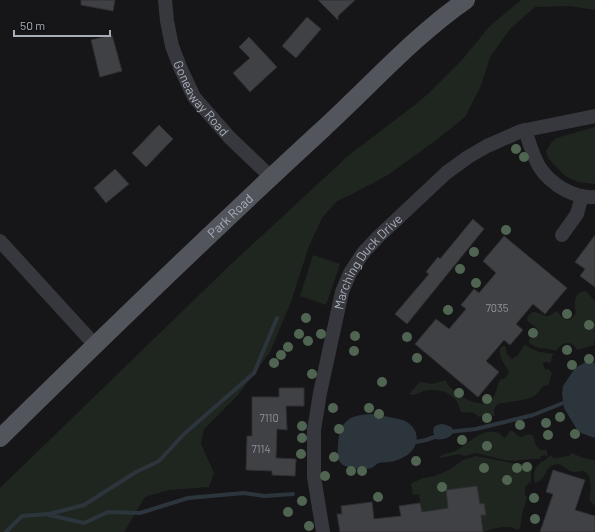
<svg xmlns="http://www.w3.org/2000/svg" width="595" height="532" viewBox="0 0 595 532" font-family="Barlow,sans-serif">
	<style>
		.green { fill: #1e261f }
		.water { fill: #2c353c }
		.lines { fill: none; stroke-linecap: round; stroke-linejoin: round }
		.stream { stroke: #2c353c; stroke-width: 4 }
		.building { fill: #404145; stroke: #303034 }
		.minor { stroke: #37383d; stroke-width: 14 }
		.major { stroke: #53555c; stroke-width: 18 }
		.tree { fill: #506452 }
		.labels { text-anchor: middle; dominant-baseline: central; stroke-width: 3; stroke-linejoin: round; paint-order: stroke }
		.number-label { font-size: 11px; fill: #8e929b }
		.street-label { font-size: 13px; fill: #a8adb8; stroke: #111113 }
	</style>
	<rect width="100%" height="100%" fill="#161618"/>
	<!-- green -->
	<g class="green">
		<path d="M521 0H595V10L569 6 535 7 510 29 490 57 481 86 465 117 439 138 388 175 354 193 337 201 322 218 309 246 291 302 270 352 239 394 204 429 201 444 214 473 209 487 169 490 145 497 124 532H0V488L228 267 349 155 416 104 429 93 461 61 490 26Z"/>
		<path d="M595 127V184L578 182 565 176 548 158 546 151 551 143 556 138Z"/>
		<path d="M313 255 340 264 326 305 300 296Z"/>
		<path d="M586 291 595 301V339L594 345 577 350C572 340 562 341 556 351 545 347 540 351 529 343V339H531C554 326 513 325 533 312 546 313 543 321 557 311L558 312C562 317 560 318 568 320L572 318 576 313C574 303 573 292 586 291Z"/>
		<path d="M525 344 530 348 540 352 554 354 552 356 551 363 545 362 543 363 544 368 546 370 549 369 552 373 548 386 545 385C541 388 539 393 534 396 526 401 507 402 498 404 494 408 493 410 495 416L486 415 479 417 474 413 461 412C459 407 458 402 454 398 446 390 434 389 424 391 418 393 415 396 409 394L418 384 421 382 432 384 446 380C448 390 469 402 478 403 482 404 487 403 490 401 498 395 495 386 501 379H504L509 373C506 364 496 356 501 347L504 346 506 347C506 353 507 355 512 359L518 355Z"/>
		<path d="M510 431H513L518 436 521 437C526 435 528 433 533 436 536 443 534 445 541 450H546L548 454 546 456 544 455 540 457 541 459H530L515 461 504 460 476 453 465 456 459 454 440 458V456C445 453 450 453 455 451 467 445 480 429 495 432 499 432 502 436 505 438Z"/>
		<path d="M572 453 583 458 595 460V506L592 503 589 499 591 489 589 476 584 471C580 471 574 473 570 471 564 468 562 462 553 465 545 467 547 480 535 483 531 465 541 464 551 455L553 458C559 459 563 456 569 456Z"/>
		<path d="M476 456 512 463 520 464 528 462 530 463 533 467 531 472V482C524 485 523 492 527 498L522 514 520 528 518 530C506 524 495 528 483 532L481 515H485L484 503 480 504 477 486 446 490 448 508 422 512 419 494 413 495 411 485 412 483 423 478 435 476 449 470 463 460Z"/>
	</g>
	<!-- water -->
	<g class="water">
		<path d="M588 361 595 363V438L581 433 576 428 564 408 562 394 563 386 575 368Z"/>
		<path d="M372 414C381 416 400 418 407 422 423 433 418 451 402 458 398 460 392 462 388 462 385 463 381 462 379 463 376 464 374 467 371 468 363 470 344 469 340 462 337 456 338 449 338 444 340 420 350 415 372 414Z"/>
		<path d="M441 424C464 427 451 442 435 439 433 430 431 426 441 424Z"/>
	</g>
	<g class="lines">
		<!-- stream -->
		<g class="stream">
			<path d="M448 432 476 429 533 415 563 403"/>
			<path d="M411 443 426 440 440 435"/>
			<path d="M49 515 84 523 108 512 140 513 188 498 244 493 265 496 293 494"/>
			<path d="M6 532 22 516 49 514 84 505 136 472 159 461 184 434 254 373 277 318"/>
		</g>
	</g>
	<!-- building -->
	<g class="building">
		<path d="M81 0H115L113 11 81 5Z"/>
		<path d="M318 0H355L338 16V20Z"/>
		<path d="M307 17 321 29 296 58 282 46Z"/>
		<path d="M112 35 122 71 100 77 91 40Z"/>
		<path d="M249 37 277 67 250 92 233 73 250 58 239 47Z"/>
		<path d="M159 125 173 139 146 167 132 153Z"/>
		<path d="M115 169 129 184 106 203 94 188Z"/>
		<path d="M473 219 484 229 407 324 395 314 429 274 426 272 438 257 440 259Z"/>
		<path d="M595 235V287L580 276 585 269 575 262Z"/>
		<path d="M504 236 567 288 545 314 533 304 516 324 523 330 510 345 504 340 486 361 499 372 478 397 415 344 436 319 449 329 466 309 461 305 474 289 479 293 496 273 483 261Z"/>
		<path d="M279 388H304V406H286L287 430 277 429 276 458 296 459 295 476 272 475V471L246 470 247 436H252V397H279Z"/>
		<path d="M553 470 585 480 575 510 595 516V532H540L553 494 546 492Z"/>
		<path d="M477 486 480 504 484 503 486 515H481L483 532H340L337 514H342L341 506 372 502 374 519 401 516 399 506 420 503 422 512 448 508 446 490Z"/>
	</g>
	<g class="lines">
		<!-- minor -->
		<g class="minor">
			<path id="s1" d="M165 0 167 21 172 46 180 67 194 97 230 138 271 177"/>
			<path d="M525 130C534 158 538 175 565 190 575 195 584 198 595 197"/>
			<path d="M562 235 577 214 582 196"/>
			<path d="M0 241 95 345"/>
			<path id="s2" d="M323 532 314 477V430L320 393 342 292 350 273 363 253 378 237 446 173 468 157 487 146 521 131 595 116"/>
		</g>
		<!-- major -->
		<path class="major" id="s3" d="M0 438C106 334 213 230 323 129 370 86 413 37 466 0"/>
	</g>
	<!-- trees -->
	<g class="tree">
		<circle cx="516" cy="149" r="5"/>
		<circle cx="524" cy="157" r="5"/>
		<circle cx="506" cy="230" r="5"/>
		<circle cx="474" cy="252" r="5"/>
		<circle cx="460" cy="269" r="5"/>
		<circle cx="476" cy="283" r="5"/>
		<circle cx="448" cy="310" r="5"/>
		<circle cx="567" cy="314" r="5"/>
		<circle cx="306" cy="318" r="5"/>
		<circle cx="589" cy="325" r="5"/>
		<circle cx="533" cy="333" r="5"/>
		<circle cx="299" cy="334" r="5"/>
		<circle cx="321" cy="334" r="5"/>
		<circle cx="355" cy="336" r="5"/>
		<circle cx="407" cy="337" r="5"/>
		<circle cx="308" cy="341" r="5"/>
		<circle cx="288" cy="347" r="5"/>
		<circle cx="567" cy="350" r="5"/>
		<circle cx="354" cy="351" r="5"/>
		<circle cx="281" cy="355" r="5"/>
		<circle cx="417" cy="358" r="5"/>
		<circle cx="589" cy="359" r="5"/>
		<circle cx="274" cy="363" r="5"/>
		<circle cx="572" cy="365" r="5"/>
		<circle cx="312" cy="374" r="5"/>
		<circle cx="382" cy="382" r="5"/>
		<circle cx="459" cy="393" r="5"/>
		<circle cx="487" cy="399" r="5"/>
		<circle cx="333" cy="408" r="5"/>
		<circle cx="369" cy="408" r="5"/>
		<circle cx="379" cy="414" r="5"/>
		<circle cx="560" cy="417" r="5"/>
		<circle cx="487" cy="418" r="5"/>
		<circle cx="546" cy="423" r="5"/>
		<circle cx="520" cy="425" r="5"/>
		<circle cx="302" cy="426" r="5"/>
		<circle cx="339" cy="429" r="5"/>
		<circle cx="575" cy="434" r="5"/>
		<circle cx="548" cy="435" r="5"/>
		<circle cx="302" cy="438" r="5"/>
		<circle cx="462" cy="440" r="5"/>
		<circle cx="487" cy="446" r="5"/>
		<circle cx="301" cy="454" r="5"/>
		<circle cx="334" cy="457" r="5"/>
		<circle cx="416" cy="461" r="5"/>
		<circle cx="527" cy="467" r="5"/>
		<circle cx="484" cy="468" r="5"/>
		<circle cx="517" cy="468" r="5"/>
		<circle cx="351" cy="471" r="5"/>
		<circle cx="362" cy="471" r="5"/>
		<circle cx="325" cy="476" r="5"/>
		<circle cx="507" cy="480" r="5"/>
		<circle cx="442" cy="487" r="5"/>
		<circle cx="378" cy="497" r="5"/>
		<circle cx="534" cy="498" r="5"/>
		<circle cx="302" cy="501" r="5"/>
		<circle cx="288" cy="512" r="5"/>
		<circle cx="535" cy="519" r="5"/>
		<circle cx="309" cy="526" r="5"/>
	</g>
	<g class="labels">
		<!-- number labels -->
		<g class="number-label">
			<text x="497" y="307">7035</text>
			<text x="269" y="417">7110</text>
			<text x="261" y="448">7114</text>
		</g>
		<!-- street labels -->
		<g class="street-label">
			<text stroke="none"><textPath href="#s1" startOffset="107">Goneaway Road</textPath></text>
			<text stroke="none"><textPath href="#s3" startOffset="320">Park Road</textPath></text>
			<text stroke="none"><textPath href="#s2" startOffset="283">Marching Duck Drive</textPath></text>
		</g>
	</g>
	<!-- scale -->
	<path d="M14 30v6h96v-6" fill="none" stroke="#a8adb8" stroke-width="2"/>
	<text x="20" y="30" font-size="12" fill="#a8adb8" stroke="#111113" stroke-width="3" paint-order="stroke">50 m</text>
</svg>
